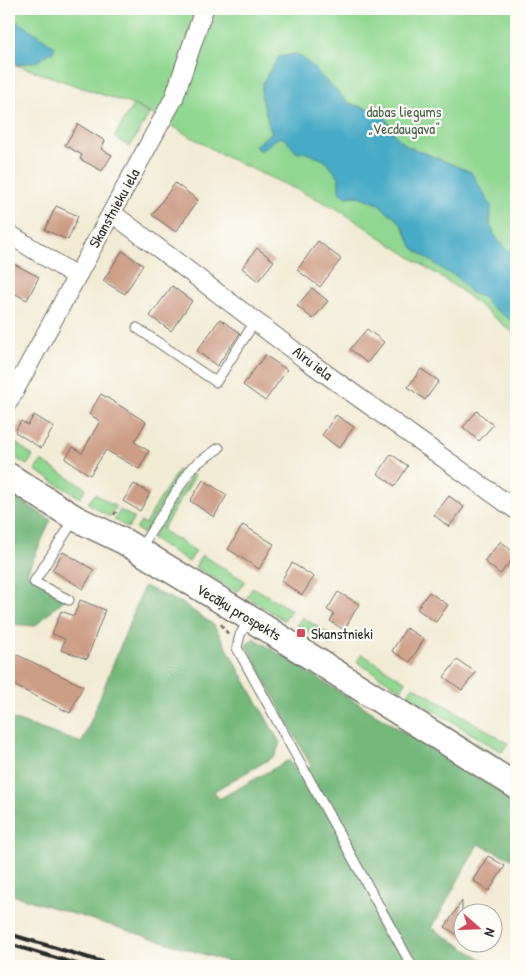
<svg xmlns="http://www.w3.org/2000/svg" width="525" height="975" viewBox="0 0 525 975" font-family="'Patrick Hand',sans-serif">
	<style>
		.green { fill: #90d791; stroke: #5e815e }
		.forest { fill: #74b87b; stroke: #507253 }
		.water { fill: #47aac6; stroke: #396a78 }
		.building { fill: #cc9d86 }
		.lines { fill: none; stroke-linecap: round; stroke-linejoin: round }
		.service-casing { stroke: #716e66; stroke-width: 11 }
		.minor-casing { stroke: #716e66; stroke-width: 20 }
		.secondary-casing { stroke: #716e66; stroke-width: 28 }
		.path { stroke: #716e66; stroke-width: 2.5; stroke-dasharray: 4 4; stroke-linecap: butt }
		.service { stroke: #fff; stroke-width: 9 }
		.minor { stroke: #fff; stroke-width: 18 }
		.secondary { stroke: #fff; stroke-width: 25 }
		.rail { stroke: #2b2b2b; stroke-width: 4 }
		.poi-dot { fill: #d1495b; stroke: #fdfcf7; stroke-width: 2 }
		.labels { text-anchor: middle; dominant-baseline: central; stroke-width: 4.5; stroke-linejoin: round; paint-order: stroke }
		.park-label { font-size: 15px; fill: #495f4a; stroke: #fdfcf7 }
		.street-label { font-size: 15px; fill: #2b2b2b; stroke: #fdfcf7 }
		.poi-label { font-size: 15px; fill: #2b2b2b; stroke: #fdfcf7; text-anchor: start }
	</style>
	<rect width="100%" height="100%" fill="#fdfcf7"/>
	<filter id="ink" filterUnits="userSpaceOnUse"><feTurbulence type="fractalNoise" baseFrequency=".02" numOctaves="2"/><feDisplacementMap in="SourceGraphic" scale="10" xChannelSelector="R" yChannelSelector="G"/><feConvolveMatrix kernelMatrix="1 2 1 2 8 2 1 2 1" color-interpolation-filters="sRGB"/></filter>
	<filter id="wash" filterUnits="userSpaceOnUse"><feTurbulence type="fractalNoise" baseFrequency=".0096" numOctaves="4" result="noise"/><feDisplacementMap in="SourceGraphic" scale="20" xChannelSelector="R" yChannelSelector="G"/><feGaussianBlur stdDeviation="1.12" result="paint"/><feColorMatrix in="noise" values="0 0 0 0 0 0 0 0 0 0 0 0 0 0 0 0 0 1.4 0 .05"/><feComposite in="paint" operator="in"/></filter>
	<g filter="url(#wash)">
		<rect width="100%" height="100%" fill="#f2ebd4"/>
		<!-- green -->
		<g class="green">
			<path d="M9 9H516V335L459 289 336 208 226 157 139 107 134 105 149 114 130 147 114 137 133 105 16 65 9 60Z"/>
			<path d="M9 438 33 456 27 465 9 454Z"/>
			<path d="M41 461 86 488 80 498 35 470Z"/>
			<path d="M178 470 181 472 144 534 136 529 141 522 145 524Z"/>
			<path d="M192 474 195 476 162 530 196 551 189 562 152 538Z"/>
			<path d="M95 494 116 507 109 517 88 503Z"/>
			<path d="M120 510 134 518 128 528 114 520Z"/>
			<path d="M202 555 245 581 237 592 195 567Z"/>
			<path d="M253 587 291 610 284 620 247 597Z"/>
			<path d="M302 617 335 638 331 645 297 625Z"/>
			<path d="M362 654 406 682 401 690 357 662Z"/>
			<path d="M413 686 508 743 502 752 407 695Z"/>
			<path d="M406 700 499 757 496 761 402 705Z"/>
		</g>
		<!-- forest -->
		<g class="forest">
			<path d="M9 493 51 520 27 573 69 595 35 626 9 624Z"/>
			<path d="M144 586 182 603 214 625 280 743 275 756 214 791 219 799 289 760 296 771 311 766 246 645 254 638 516 802V861L478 844 432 928 493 966H251L229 962 9 894V718L82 743Z"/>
		</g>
		<!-- water -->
		<g class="water">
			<path d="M17 21C29 29 43 38 55 47L52 54 50 53 38 61 16 65 15 59 9 53V31L15 26Z"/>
			<path d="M295 54C309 59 315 71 325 80 334 88 341 94 348 103L383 113 395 135 407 146 471 172 491 206 490 226 494 231 493 233 505 249 515 253 516 331 511 320 490 306 484 298 471 293 456 276 446 272 413 248 403 227 393 215 388 213 379 204 358 196 346 197 339 192V177L324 160 304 152 297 153 285 139 279 137 260 151 255 146 272 132C267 123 268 120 265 110 256 84 265 79 279 57Z"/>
		</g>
		<g id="blocks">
			<!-- building -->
			<g class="building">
				<path d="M78 124 105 141 101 149 112 155 102 171 80 159 82 155 65 145Z"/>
				<path d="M175 183 198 200 176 232 152 215Z"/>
				<path d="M56 206 78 216 68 240 45 230Z"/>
				<path d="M318 241 341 259 320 287 297 270Z"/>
				<path d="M257 248 274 261 258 281 242 268Z"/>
				<path d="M122 251 143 265 125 294 103 281Z"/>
				<path d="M14 264 39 277 27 300 9 291V275Z"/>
				<path d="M172 286 192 301 171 331 150 316Z"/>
				<path d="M312 288 328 301 313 319 297 306Z"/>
				<path d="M220 319 240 333 217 366 197 351Z"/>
				<path d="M367 329 384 342 367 363 350 349Z"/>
				<path d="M265 355 287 370 265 401 243 385Z"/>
				<path d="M421 369 439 381 425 400 408 387Z"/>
				<path d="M101 394 146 422 134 442 149 451 139 469 106 450 90 475 65 459 73 447 82 453 100 421 89 414Z"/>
				<path d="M477 411 493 425 479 441 463 427Z"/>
				<path d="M34 415 54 427 41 448 15 432 21 421 28 425Z"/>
				<path d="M336 415 354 427 339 448 322 435Z"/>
				<path d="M391 454 408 466 395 486 378 474Z"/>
				<path d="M203 480 227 495 214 517 190 501Z"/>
				<path d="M134 484 150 493 140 511 123 501Z"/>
				<path d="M449 496 464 507 449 527 434 515Z"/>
				<path d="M243 525 274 544 259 569 228 549Z"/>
				<path d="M501 541 516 555 500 574 484 561Z"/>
				<path d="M63 552 94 570 83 589 52 570Z"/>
				<path d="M292 563 314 577 302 595 281 581Z"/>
				<path d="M338 592 359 604 344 630 330 621 334 614 327 610Z"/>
				<path d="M429 592 448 605 436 622 417 609Z"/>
				<path d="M80 600 105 610 87 659 61 650 65 639 52 634 61 611 74 616Z"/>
				<path d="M406 628 424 639 410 662 392 651Z"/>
				<path d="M9 651 83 686 70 713 9 683Z"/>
				<path d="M457 660 476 672 462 690 444 677Z"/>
				<path d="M488 856 505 866 489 891 473 880Z"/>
				<path d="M462 901V938L445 927Z"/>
			</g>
		</g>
	</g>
	<g filter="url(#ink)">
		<use href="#blocks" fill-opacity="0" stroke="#716e66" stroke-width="1"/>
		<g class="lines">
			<!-- service casing -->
			<g class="service-casing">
				<g id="service">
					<path d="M137 328 216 382 256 320"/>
					<path d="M140 549 192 467 219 448"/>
					<path d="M69 600 34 582 74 520"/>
					<path d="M249 620 240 635 237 648 412 966"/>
				</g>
			</g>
			<!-- minor casing -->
			<g class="minor-casing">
				<g id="minor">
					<path d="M112 213 305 359 516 510"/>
					<path d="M9 234 76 276"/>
					<path d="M9 401 174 98 204 9"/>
				</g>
			</g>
			<!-- secondary casing -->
			<g class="secondary-casing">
				<path id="secondary" d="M9 476 75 518 125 542 235 609 516 786"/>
			</g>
			<!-- path -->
			<g class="path">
				<path d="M114 515 118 508"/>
				<path d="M221 624 228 634"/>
			</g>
			<!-- service -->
			<use href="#service" class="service"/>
			<!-- minor -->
			<use href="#minor" class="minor"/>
			<!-- secondary -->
			<use href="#secondary" class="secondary"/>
			<!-- rail -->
			<g class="rail">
				<path d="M9 934 116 966"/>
				<path d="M9 944 83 966"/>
			</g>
		</g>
	</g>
	<!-- markers -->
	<rect class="poi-dot" x="296" y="628" width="10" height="10" rx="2.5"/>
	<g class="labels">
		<!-- park labels -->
		<g class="park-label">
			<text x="404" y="111">dabas liegums<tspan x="404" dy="17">„Vecdaugava”</tspan></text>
		</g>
		<!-- street labels -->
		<g class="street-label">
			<text transform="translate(114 208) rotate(-61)">Skanstnieku iela</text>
			<text transform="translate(313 363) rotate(37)">Airu iela</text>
			<text transform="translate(239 612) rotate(31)">Vecāķu prospekts</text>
		</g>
		<!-- poi labels -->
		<g class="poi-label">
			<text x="311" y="633">Skanstnieki</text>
		</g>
	</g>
	<!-- margin -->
	<rect width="525" height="975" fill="none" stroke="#fdfcf7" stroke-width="30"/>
	<!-- north arrow -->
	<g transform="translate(478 928) rotate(110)"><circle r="24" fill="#fdfcf7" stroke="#a9a8a5"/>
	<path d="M0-4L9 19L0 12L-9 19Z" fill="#d1495b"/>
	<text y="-8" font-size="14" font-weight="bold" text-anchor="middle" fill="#2b2b2b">N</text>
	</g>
</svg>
